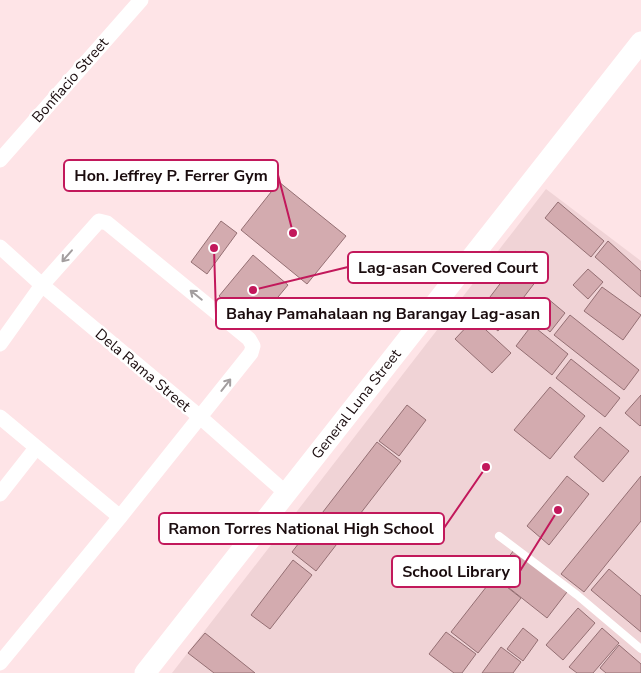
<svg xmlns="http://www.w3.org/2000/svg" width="641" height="673" viewBox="0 0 641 673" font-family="'Nunito Sans',sans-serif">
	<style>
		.built { fill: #f0d3d6 }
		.building { fill: #d3abaf; stroke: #946f73 }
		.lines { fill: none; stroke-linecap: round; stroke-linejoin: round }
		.lane { stroke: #fff; stroke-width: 8 }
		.street { stroke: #fff; stroke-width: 15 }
		.secondary { stroke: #fff; stroke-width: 21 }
		.oneway { stroke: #a39e9f }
		.labels { text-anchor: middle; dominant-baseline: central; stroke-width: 5; stroke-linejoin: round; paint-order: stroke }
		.street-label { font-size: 15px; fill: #1a0c0e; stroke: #fff }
		.leader { fill: none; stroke: #c2185b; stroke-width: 2 }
		.callout-dot { fill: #c2185b; stroke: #fff; stroke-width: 2 }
		.callout { fill: #fff; stroke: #c2185b; stroke-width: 2 }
		.callout-label { font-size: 16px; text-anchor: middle; font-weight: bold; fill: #1a0c0e }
	</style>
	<rect width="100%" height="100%" fill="#fee4e7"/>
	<!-- built -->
	<path class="built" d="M546 189 641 261V673H172Z"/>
	<!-- building -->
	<g class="building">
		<path d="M279 182 346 236 307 284 241 230Z"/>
		<path d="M558 202 604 241 591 257 545 218Z"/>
		<path d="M221 221 237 233 207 274 191 262Z"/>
		<path d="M608 241 641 271V297L595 257Z"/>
		<path d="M525 251 546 268 498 331 477 314Z"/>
		<path d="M253 255 288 285 254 326 219 296Z"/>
		<path d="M588 269 603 282 588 299 573 285Z"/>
		<path d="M602 287 641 315 623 340 584 311Z"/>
		<path d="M547 298 565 313 550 332 532 316Z"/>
		<path d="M570 315 639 370 624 390 554 335Z"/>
		<path d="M474 319 511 353 492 373 455 339Z"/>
		<path d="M532 325 568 354 552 375 516 346Z"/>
		<path d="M571 359 620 398 605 417 556 378Z"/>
		<path d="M550 387 585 416 550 459 514 430Z"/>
		<path d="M641 395V425L640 426 625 413Z"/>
		<path d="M407 405 426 420 399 456 379 441Z"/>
		<path d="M600 427 629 451 603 482 574 457Z"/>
		<path d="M377 442 401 461 316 571 292 552Z"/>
		<path d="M567 476 589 494 549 545 527 526Z"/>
		<path d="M641 476V521L584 592 561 574Z"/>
		<path d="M514 550 567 592 547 618 494 576Z"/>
		<path d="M293 560 312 575 270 629 251 615Z"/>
		<path d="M609 569 641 596V632L591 590Z"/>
		<path d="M494 577 521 598 478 653 451 632Z"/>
		<path d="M578 608 595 623 563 660 546 645Z"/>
		<path d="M523 628 538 640 523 661 507 649Z"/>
		<path d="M602 628 619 643 593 673H577L569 667Z"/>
		<path d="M446 632 476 654 462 673H454L429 654Z"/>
		<path d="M205 633 255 673H214L188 653Z"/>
		<path d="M619 645 641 664V673H606L600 668Z"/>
		<path d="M501 647 521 662 513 673H482Z"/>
	</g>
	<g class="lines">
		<!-- lane -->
		<path class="lane" d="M499 536 577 595 641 649"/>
		<!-- street -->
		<g class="street">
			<path d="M0 160 141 0"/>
			<path d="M0 247 42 285 200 417 286 493"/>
			<path d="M0 344 42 285 99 221 107 223 249 339 253 346 251 353 120 517 0 663"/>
			<path d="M0 417 120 517"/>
			<path d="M0 494 36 448"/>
		</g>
		<!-- secondary -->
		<path class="secondary" d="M145 673 641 42"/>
	</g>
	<!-- one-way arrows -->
	<defs><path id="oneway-shaft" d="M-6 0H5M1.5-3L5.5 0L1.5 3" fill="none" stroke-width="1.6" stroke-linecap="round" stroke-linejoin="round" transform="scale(1.25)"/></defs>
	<g class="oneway">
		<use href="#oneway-shaft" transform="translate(67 256) rotate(131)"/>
		<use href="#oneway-shaft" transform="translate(196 295) rotate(-141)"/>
		<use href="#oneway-shaft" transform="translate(226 385) rotate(-52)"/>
	</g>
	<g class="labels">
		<!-- street labels -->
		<g class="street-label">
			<text transform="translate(70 80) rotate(-49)">Bonfiacio Street</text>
			<text transform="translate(143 370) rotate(40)">Dela Rama Street</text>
			<text transform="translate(356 404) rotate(-52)">General Luna Street</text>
		</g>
	</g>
	<!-- callouts -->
	<path class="leader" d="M293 233L278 175M253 290L348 267M214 248L216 314M486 467L444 528M558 510L520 571"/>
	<g class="callout-dot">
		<circle cx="293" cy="233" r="5"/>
		<circle cx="253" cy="290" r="5"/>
		<circle cx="214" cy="248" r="5"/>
		<circle cx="486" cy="467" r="5"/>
		<circle cx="558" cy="510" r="5"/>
	</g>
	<g class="callout">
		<rect x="64" y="160" width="214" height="31" rx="5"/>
		<rect x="348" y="252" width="200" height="31" rx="5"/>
		<rect x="216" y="298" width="334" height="31" rx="5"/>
		<rect x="159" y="513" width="285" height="31" rx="5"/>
		<rect x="392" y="556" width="128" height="31" rx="5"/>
	</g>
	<g class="callout-label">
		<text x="171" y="181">Hon. Jeffrey P. Ferrer Gym</text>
		<text x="448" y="273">Lag-asan Covered Court</text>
		<text x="383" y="319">Bahay Pamahalaan ng Barangay Lag-asan</text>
		<text x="301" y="534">Ramon Torres National High School</text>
		<text x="456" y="577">School Library</text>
	</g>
</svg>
